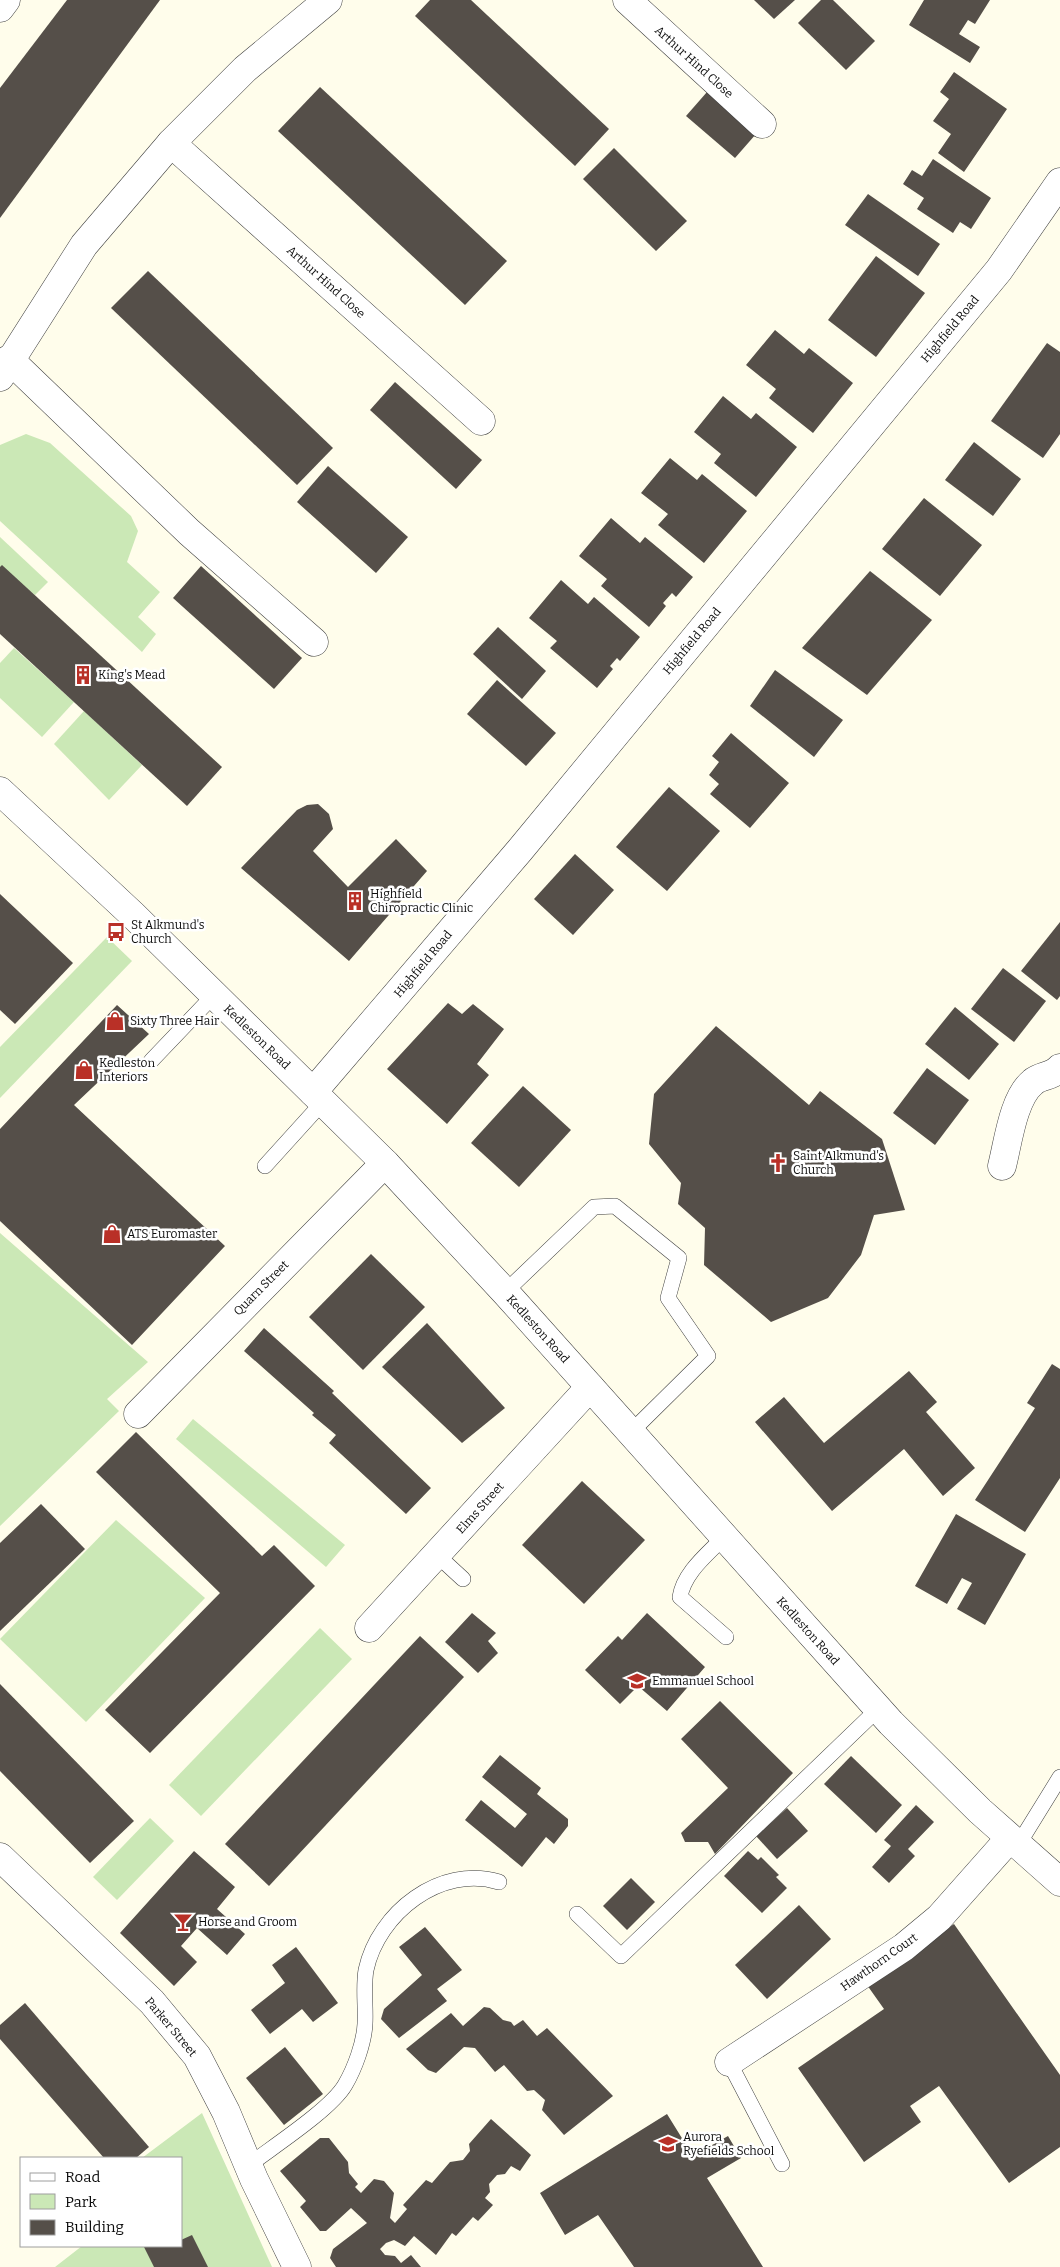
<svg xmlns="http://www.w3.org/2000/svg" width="1060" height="2267" viewBox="0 0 1060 2267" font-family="Bitter,serif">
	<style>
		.green { fill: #cbe8b6 }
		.building { fill: #554f49 }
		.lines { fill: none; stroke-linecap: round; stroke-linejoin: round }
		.service-casing { stroke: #3f3f3f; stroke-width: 16 }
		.minor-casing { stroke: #3f3f3f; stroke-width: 29 }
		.tertiary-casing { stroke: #3f3f3f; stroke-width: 29 }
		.service { stroke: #fff; stroke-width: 15 }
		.minor { stroke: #fff; stroke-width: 28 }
		.tertiary { stroke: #fff; stroke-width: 28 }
		.labels { text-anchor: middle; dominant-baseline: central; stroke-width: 5; stroke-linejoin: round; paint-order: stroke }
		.street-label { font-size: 12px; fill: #0c0c0c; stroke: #fff }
		.poi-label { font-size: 12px; fill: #0c0c0c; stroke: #fff; text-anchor: start }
	</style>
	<rect width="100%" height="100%" fill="#fffdeb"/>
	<!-- green -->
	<g class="green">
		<path d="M26 434 50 443 131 516 138 531 127 562 160 592 138 617 156 634 142 652 0 521V445Z"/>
		<path d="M0 537 48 582 35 595 0 567Z"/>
		<path d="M14 648 74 702 42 737 0 698V663Z"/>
		<path d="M84 711 142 765 109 800 54 744Z"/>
		<path d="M107 937 132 961 0 1098V1047Z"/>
		<path d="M0 1233 148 1362 107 1399 119 1411 0 1526Z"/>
		<path d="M193 1419 345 1545 326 1567 176 1439Z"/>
		<path d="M116 1520 205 1598 86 1722 0 1639Z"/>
		<path d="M320 1628 352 1659 201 1816 169 1785Z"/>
		<path d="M150 1818 174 1841 117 1900 93 1877Z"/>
		<path d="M202 2113 272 2267H55L82 2246H181V2158H142Z"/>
	</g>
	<!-- building -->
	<g class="building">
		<path d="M67 0H160L0 218V88Z"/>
		<path d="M430 0H471L609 129 575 166 415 16Z"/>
		<path d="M754 0H795L774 19Z"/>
		<path d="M821 0H833L875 41 846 70 798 23Z"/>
		<path d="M924 0H990L975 24 968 20 959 34 980 47 970 63 909 25Z"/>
		<path d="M954 72 1007 109 964 172 938 153 951 134 933 121 949 99 940 92Z"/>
		<path d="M320 87 507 261 465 305 278 131Z"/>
		<path d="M707 92 756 134 735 158 686 116Z"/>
		<path d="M614 148 687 221 656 251 583 179Z"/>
		<path d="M933 159 991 198 971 229 960 222 953 233 917 209 924 198 903 184 912 170 922 176Z"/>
		<path d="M868 194 940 244 918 276 845 225Z"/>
		<path d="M876 256 925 293 876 357 828 320Z"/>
		<path d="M148 271 333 448 297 485 111 308Z"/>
		<path d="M775 330 804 354 809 348 853 383 813 433 769 398 776 389 746 365Z"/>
		<path d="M1047 343 1060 352V434L1043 458 991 421Z"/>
		<path d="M395 382 482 460 456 489 370 410Z"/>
		<path d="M723 396 751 419 756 413 797 447 756 497 714 463 721 454 694 432Z"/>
		<path d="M974 442 1021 479 993 516 945 480Z"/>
		<path d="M670 458 697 480 702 474 747 511 704 563 658 525 668 514 641 493Z"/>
		<path d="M328 466 408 537 376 573 297 502Z"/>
		<path d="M924 498 982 545 940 596 882 549Z"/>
		<path d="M611 518 640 543 645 537 693 577 676 597 672 593 663 603 666 606 649 627 601 586 607 579 579 556Z"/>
		<path d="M2 565 222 767 187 806 0 634V567Z"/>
		<path d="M201 566 302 658 274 689 173 598Z"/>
		<path d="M870 571 932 620 867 695 802 648Z"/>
		<path d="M561 580 588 604 594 597 640 637 620 661 617 658 610 666 613 669 597 688 550 648 557 641 529 618Z"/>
		<path d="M498 627 546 671 522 699 473 654Z"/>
		<path d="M775 670 843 720 814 757 750 706Z"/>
		<path d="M497 680 556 733 526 766 467 714Z"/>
		<path d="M731 733 789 783 750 828 710 794 719 784 709 775 719 762 712 756Z"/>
		<path d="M669 787 720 831 667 891 616 847Z"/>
		<path d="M318 804 329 814 333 829 313 851 348 887 396 839 427 871 349 961 241 868 297 810 307 805Z"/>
		<path d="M575 854 614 890 573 935 534 899Z"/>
		<path d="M0 894 73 963 15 1024 0 1010Z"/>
		<path d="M1060 922V996L1057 1000 1021 971Z"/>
		<path d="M1003 968 1046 1001 1014 1042 971 1009Z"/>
		<path d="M448 1003 462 1014 473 1004 504 1029 477 1064 489 1075 447 1124 387 1069Z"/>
		<path d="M117 1005 149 1034 74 1105 225 1246 132 1345 0 1221V1129Z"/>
		<path d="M955 1007 999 1044 969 1080 925 1044Z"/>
		<path d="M716 1026 809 1105 820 1091 882 1139 905 1210 874 1215 861 1255 828 1298 771 1322 704 1265 705 1228 678 1204 681 1183 649 1144 654 1094Z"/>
		<path d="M927 1068 969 1100 935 1145 893 1113Z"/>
		<path d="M523 1086 571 1130 519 1187 471 1143Z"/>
		<path d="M371 1254 425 1307 363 1370 309 1317Z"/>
		<path d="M427 1323 505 1408 462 1443 382 1367Z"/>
		<path d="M264 1328 334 1391 332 1393 431 1488 406 1514 329 1443 336 1435 312 1415 314 1413 244 1351Z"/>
		<path d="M1052 1364 1060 1369V1478L1025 1532 975 1500 1035 1408 1027 1403Z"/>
		<path d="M909 1371 937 1402 926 1412 975 1468 943 1496 904 1449 832 1511 755 1422 784 1397 824 1443Z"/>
		<path d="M136 1432 262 1556 274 1545 315 1586 150 1753 105 1710 220 1593 96 1472Z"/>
		<path d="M582 1481 645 1540 584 1604 522 1545Z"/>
		<path d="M41 1504 85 1549 0 1631V1543Z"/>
		<path d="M956 1514 1026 1554 985 1625 957 1609 972 1583 962 1578 947 1604 915 1586Z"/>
		<path d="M472 1613 496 1633 488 1641 498 1653 478 1673 445 1642Z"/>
		<path d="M647 1613 705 1667 667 1711 638 1686 620 1704 585 1670 618 1636 622 1640Z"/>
		<path d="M420 1636 464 1677 269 1886 225 1844Z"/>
		<path d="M0 1684 134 1821 90 1863 0 1771Z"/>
		<path d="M720 1701 793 1773 715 1854 708 1842H685L681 1833 728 1788 681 1739Z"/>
		<path d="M500 1755 541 1788 537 1794 568 1819V1826L554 1844 546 1837 522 1867 465 1820 481 1800 515 1828 527 1814 482 1777Z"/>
		<path d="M851 1756 902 1805 876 1833 824 1784Z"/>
		<path d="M916 1805 934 1822 908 1849 915 1856 889 1883 872 1867 891 1846 884 1840Z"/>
		<path d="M787 1808 808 1831 777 1859 756 1836Z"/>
		<path d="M194 1851 235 1887 217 1909 245 1934 227 1955 197 1928 181 1946 197 1962 174 1986 120 1933Z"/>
		<path d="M748 1851 758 1860 761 1857 779 1875 776 1877 787 1888 762 1913 724 1876Z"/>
		<path d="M631 1878 655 1902 627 1930 603 1906Z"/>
		<path d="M799 1905 831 1939 767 1999 735 1965Z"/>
		<path d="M954 1924 1060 2075V2147L1009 2183 939 2086 910 2106 921 2122 864 2162 798 2068 884 2009 867 1985Z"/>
		<path d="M425 1927 462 1970 437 1989 447 2001 399 2038 381 2019 384 2009 422 1975 399 1947Z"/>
		<path d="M296 1947 338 2003 313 2022 302 2009 270 2034 251 2010 285 1983 272 1965Z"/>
		<path d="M25 2003 149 2147 136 2158H104L0 2039V2025Z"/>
		<path d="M484 2007 490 2008 503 2020 511 2022 514 2026 523 2020 537 2036 547 2028 613 2096 564 2135 542 2110 545 2100 534 2090 527 2091 504 2065 495 2072 475 2048 464 2047 436 2073 428 2070 406 2049 451 2013 463 2026Z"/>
		<path d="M285 2047 323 2094 284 2125 246 2078Z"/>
		<path d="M667 2114 693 2156 728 2136 741 2158 707 2178 763 2267H634L598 2215 565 2235 540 2193Z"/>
		<path d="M491 2119 531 2155 520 2171 511 2166 505 2174 497 2175 489 2184 490 2192 485 2198 493 2205 478 2221 473 2217 456 2236 452 2233 436 2255 414 2236 405 2246 394 2240 386 2243 380 2249 385 2255 395 2256 401 2263 411 2255 421 2267H336L330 2258 333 2249 367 2223 351 2208 326 2231H320L300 2207 306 2201 280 2171 320 2138H329L348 2162 349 2173 358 2184 355 2187 361 2193 374 2179 384 2181 394 2193 390 2218 395 2223 407 2209 403 2205 426 2180 432 2183 450 2162 463 2160 470 2151 469 2144Z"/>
		<path d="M192 2235 208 2267H154L144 2247 181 2246V2240Z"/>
	</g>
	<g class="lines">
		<!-- service casing -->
		<g class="service-casing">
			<g id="service">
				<path d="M151 1061 214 995"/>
				<path d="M265 1166 323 1102"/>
				<path d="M505 1292 594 1207 615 1206 679 1258 668 1298 708 1356 631 1432"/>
				<path d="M724 1537C708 1554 684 1572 680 1597L726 1637"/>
				<path d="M437 1555 463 1579"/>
				<path d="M1018 1845 1060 1777"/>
				<path d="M577 1914 621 1956 878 1709"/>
				<path d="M729 2062 782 2164"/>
				<path d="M249 2165C274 2146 331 2109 345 2085 355 2068 364 2043 365 2024 366 2007 363 1987 366 1970 378 1913 441 1864 499 1882"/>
			</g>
		</g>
		<!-- minor casing -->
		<g class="minor-casing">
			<g id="minor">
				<path d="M627 0 762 124"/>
				<path d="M0 8 6 0"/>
				<path d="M171 143 481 421"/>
				<path d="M9 359 189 532 314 642"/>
				<path d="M0 377 84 245 171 143 245 69 328 0"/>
				<path d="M313 1092 520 850 999 270 1060 182"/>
				<path d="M1002 1166C1008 1143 1013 1098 1033 1082 1041 1075 1052 1077 1060 1068"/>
				<path d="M138 1414 385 1163"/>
				<path d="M369 1628 590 1387"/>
				<path d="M0 1857 152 2002 197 2056 226 2112 254 2179 297 2267"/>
				<path d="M729 2062 904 1947 939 1918 1009 1839"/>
			</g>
		</g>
		<!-- tertiary casing -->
		<g class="tertiary-casing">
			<path id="tertiary" d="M0 791 133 915 385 1163 505 1292 891 1723 980 1811 1060 1882"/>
		</g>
		<!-- service -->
		<use href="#service" class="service"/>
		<!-- minor -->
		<use href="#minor" class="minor"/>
		<!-- tertiary -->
		<use href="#tertiary" class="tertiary"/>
	</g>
	<!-- icons -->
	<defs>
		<g id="building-bare" transform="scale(1.5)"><path d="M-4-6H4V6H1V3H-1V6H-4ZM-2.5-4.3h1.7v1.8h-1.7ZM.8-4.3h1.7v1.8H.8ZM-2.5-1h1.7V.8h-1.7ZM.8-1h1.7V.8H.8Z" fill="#b93027" stroke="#fff" stroke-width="2.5" paint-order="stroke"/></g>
		<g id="bus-bare" transform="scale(1.5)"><path d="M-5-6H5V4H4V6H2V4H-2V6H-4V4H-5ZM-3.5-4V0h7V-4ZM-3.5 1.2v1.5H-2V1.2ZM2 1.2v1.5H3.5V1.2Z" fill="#b93027" stroke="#fff" stroke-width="2.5" paint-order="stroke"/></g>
		<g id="shop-bare" transform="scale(1.5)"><path d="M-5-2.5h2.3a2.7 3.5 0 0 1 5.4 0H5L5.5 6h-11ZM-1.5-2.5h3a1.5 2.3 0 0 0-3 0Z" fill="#b93027" stroke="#fff" stroke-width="2.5" paint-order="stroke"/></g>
		<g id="church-bare" transform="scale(1.5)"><path d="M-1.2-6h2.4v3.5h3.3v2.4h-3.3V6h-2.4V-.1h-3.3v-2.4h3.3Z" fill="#b93027" stroke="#fff" stroke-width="2.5" paint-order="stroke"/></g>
		<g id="school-bare" transform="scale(1.5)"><path d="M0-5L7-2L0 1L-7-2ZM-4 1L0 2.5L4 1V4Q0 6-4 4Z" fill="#b93027" stroke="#fff" stroke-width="2.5" paint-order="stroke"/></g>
		<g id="bar-bare" transform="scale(1.5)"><path d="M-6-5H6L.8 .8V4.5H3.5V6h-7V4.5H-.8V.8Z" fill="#b93027" stroke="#fff" stroke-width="2.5" paint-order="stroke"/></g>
	</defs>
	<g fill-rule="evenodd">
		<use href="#building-bare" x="83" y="675"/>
		<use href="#building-bare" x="355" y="901"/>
		<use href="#bus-bare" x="116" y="932"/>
		<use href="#shop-bare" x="115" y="1021"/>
		<use href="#shop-bare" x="84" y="1070"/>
		<use href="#church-bare" x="778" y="1163"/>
		<use href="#shop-bare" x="112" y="1234"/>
		<use href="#school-bare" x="637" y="1681"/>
		<use href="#bar-bare" x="183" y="1922"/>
		<use href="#school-bare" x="668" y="2144"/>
	</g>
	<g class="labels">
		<!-- street labels -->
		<g class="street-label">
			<text transform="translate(694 62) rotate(42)">Arthur Hind Close</text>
			<text transform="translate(326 282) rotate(42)">Arthur Hind Close</text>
			<text transform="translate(950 329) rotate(-50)">Highfield Road</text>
			<text transform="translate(692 641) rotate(-50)">Highfield Road</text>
			<text transform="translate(423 964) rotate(-50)">Highfield Road</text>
			<text transform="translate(257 1037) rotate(44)">Kedleston Road</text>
			<text transform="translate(261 1288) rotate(-45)">Quarn Street</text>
			<text transform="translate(538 1329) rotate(48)">Kedleston Road</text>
			<text transform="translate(480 1508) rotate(-48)">Elms Street</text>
			<text transform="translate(808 1631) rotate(48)">Kedleston Road</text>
			<text transform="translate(879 1962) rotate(-35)">Hawthorn Court</text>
			<text transform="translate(171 2027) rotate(50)">Parker Street</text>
		</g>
		<!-- poi labels -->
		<g class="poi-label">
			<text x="98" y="675">King's Mead</text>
			<text x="370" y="894">Highfield<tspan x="370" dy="14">Chiropractic Clinic</tspan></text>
			<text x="131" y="925">St Alkmund's<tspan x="131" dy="14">Church</tspan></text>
			<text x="130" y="1021">Sixty Three Hair</text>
			<text x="99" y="1063">Kedleston<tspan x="99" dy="14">Interiors</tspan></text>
			<text x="793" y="1156">Saint Alkmund's<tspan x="793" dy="14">Church</tspan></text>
			<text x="127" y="1234">ATS Euromaster</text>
			<text x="652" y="1681">Emmanuel School</text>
			<text x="198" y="1922">Horse and Groom</text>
			<text x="683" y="2137">Aurora<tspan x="683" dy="14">Ryefields School</tspan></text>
		</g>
	</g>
	<!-- legend -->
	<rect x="20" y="2157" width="162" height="90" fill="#ffffff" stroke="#9e9e9e"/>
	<rect x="30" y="2173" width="25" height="8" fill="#ffffff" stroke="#9e9e9e"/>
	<text x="65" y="2182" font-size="15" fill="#0c0c0c">Road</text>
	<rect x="30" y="2194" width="25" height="15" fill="#cbe8b6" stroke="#9e9e9e"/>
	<text x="65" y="2207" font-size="15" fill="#0c0c0c">Park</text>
	<rect x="30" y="2220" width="25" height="15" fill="#554f49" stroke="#9e9e9e"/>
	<text x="65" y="2232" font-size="15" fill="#0c0c0c">Building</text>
</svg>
